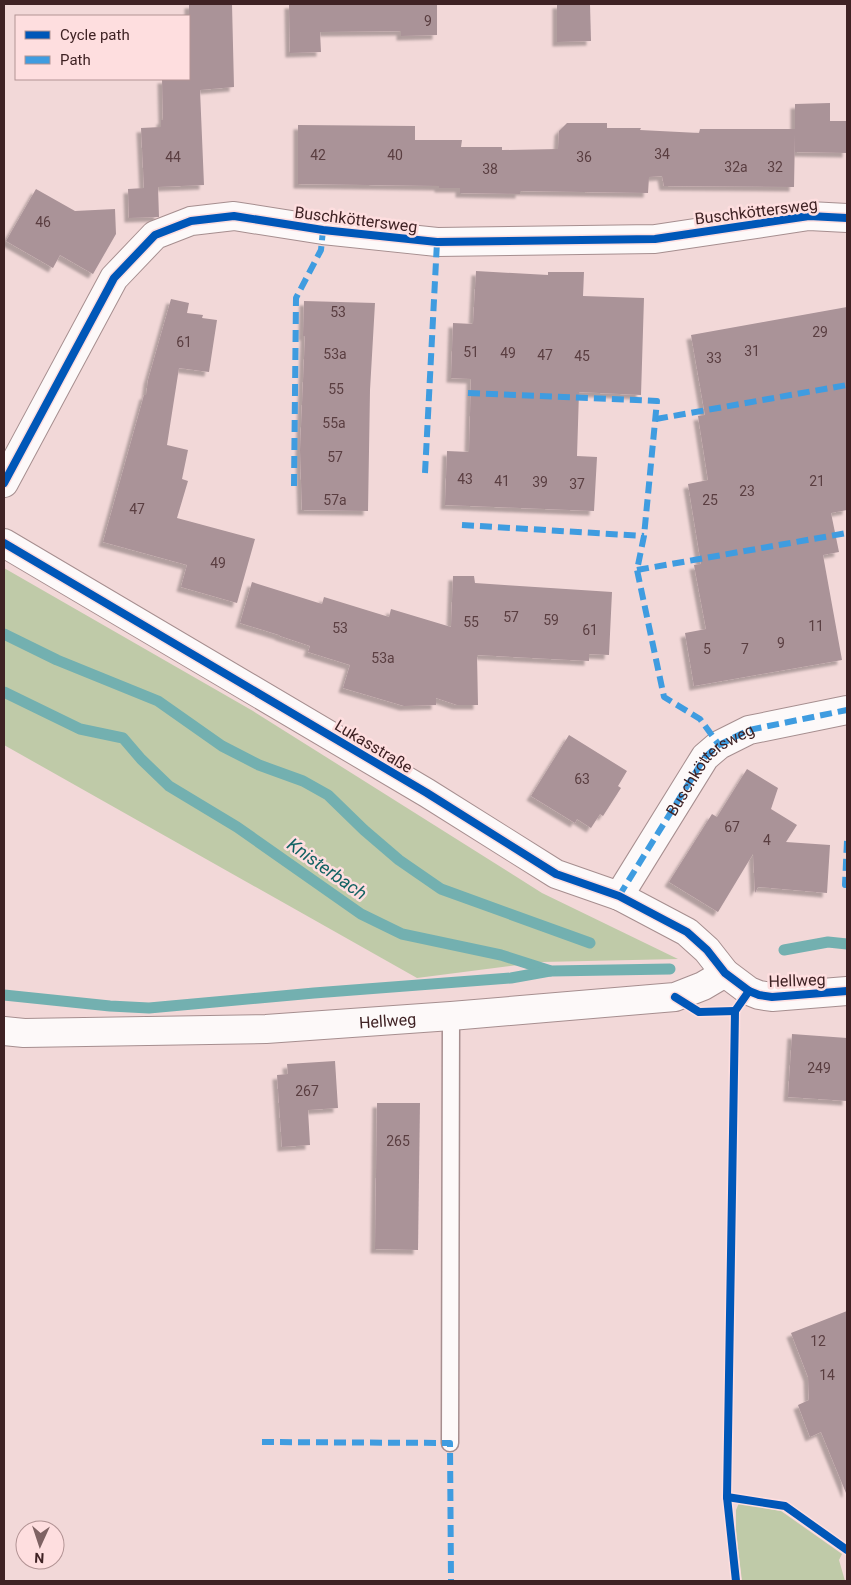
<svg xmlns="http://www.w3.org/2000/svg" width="851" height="1585" viewBox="0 0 851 1585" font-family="Roboto,sans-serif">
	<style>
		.green { fill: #bfcaa8 }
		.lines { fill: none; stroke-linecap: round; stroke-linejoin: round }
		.stream { stroke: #73b0b0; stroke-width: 11 }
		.building { fill: #aa9398; filter: url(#shadow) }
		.lane-casing { stroke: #a68e8f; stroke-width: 19 }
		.street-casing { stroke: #a68e8f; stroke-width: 30 }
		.lane { stroke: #fdf9f9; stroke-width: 16 }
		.street { stroke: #fdf9f9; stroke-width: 28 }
		.quiet { stroke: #3f9ce0; stroke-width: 6; stroke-dasharray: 12 6; stroke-linecap: butt }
		.cycleway-casing { stroke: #fededf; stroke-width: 11 }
		.cycleway { stroke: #0057b8; stroke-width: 8 }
		.labels { text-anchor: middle; stroke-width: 5; stroke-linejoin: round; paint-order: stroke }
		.number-label { font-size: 14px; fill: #5a3e41 }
		.street-label { font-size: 16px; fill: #3f2224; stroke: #fededf }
		.water-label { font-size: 18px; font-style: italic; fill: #126263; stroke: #fededf }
	</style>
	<defs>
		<filter id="shadow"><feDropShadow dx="-4.5" dy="4.5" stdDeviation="1" flood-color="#0004"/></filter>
	</defs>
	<rect width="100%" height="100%" fill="#f2d8d8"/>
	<g class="green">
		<path d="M 4,568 L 253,711 L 542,893 L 678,959 L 542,962 L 417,978 L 4,745 Z"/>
		<path d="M 739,1503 L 781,1511 L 842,1554 L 839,1560 L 845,1581 L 742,1581 L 736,1532 L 736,1510 Z"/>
	</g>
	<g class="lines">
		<g class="stream">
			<path d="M 4,634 L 57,660 L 158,701 L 222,746 L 259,765 L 303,781 L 328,795 L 364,830 L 399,860 L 441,889 L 590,943"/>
			<path d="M 4,692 L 80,729 L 123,738 L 141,759 L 169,786 L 237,827 L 361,914 L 402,934 L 501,955 L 551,971 L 670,969"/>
			<path d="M 784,950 L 828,942 L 847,944"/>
			<path d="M 4,995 L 110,1006 L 149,1008 L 314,993 L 511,978 L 550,971"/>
		</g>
	</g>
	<g class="building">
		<path d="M 189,4 L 232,4 L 234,87 L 200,90 L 204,185 L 158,187 L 159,217 L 129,218 L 128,189 L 144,188 L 141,128 L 161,127 L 161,120 L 163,120 L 162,79 L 189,79 Z"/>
		<path d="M 289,4 L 437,4 L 437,35 L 401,36 L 401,31 L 320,32 L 321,52 L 290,53 Z"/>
		<path d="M 557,4 L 590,4 L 591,41 L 557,42 Z"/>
		<path d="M 830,103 L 830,121 L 847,121 L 847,153 L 795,152 L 795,134 L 794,187 L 664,186 L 662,176 L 649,177 L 648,193 L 520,191 L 520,194 L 460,193 L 460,188 L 439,188 L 439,186 L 298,184 L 298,125 L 415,126 L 415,140 L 462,140 L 461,147 L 502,147 L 502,150 L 558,149 L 559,131 L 567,123 L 607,123 L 607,128 L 641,128 L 640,130 L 699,133 L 700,129 L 795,129 L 795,104 Z"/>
		<path d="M 36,189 L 75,211 L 115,209 L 116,234 L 93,274 L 60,255 L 53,268 L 6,241 Z"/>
		<path d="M 476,271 L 548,275 L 548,272 L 584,272 L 583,296 L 644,298 L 641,395 L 579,392 L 577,456 L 597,457 L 594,511 L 445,505 L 447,451 L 469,452 L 471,379 L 451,378 L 453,323 L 473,324 Z"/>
		<path d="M 171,299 L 189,303 L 187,313 L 203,315 L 202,318 L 217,320 L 209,372 L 179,368 L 167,445 L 188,450 L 182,479 L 188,481 L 177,518 L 255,539 L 237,603 L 181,587 L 187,565 L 103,542 L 144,395 L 146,395 L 148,380 Z"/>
		<path d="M 304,301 L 375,303 L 370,390 L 368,511 L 302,510 L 300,450 L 305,336 L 303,336 Z"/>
		<path d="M 847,307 L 847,510 L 831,513 L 839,552 L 823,555 L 842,660 L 694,686 L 685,633 L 706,629 L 694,565 L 701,564 L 688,484 L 708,480 L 698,416 L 705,415 L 691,335 Z"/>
		<path d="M 453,576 L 474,576 L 475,583 L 612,592 L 609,655 L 589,654 L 589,661 L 477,655 L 478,705 L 457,705 L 436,698 L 436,705 L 404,706 L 343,688 L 350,665 L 308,652 L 310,646 L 280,636 L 279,635 L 240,623 L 252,582 L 322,604 L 324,597 L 389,617 L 391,609 L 451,627 Z"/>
		<path d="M 569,735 L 627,771 L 618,786 L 621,788 L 603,816 L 600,814 L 591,828 L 577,819 L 575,823 L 531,796 Z"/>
		<path d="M 747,769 L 778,788 L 771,809 L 797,825 L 786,842 L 830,845 L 827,893 L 758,887 L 755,893 L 753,854 L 718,912 L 669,882 L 712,814 L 717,817 Z"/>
		<path d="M 792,1034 L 847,1038 L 847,1101 L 788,1097 Z"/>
		<path d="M 335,1061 L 338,1108 L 308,1110 L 310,1145 L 282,1147 L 277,1075 L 288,1074 L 287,1064 Z"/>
		<path d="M 377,1103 L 420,1103 L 418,1250 L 375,1249 Z"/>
		<path d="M 847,1311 L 847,1493 L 846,1493 L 821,1432 L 810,1437 L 798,1405 L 809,1400 L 808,1377 L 791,1333 Z"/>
	</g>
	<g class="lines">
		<g class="lane-casing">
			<path id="lane" d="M 450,1443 L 451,1016"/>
		</g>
		<g class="street-casing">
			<g id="street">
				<path d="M 4,483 L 114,278 L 155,235 L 191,221 L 234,216 L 323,230 L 437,242 L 655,239 L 809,216 L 847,218"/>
				<path d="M 4,543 L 427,793 L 556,874 L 619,896 L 687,932 L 707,950 L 725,973 L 749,991 L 759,995 L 772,997 L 847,991"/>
				<path d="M 619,896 L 705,757 L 719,745 L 749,730 L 847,710"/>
				<path id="s1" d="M 4,1031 L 24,1033 L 266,1029 L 451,1016 L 675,997 L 703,986 L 725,973"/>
			</g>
		</g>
		<use href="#lane" class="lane"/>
		<use href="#street" class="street"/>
		<g class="quiet">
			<path d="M 468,393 L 657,401 L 644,536 L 637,570 L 664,697 L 700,719 L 719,745"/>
			<path d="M 656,419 L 847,385"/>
			<path d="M 425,473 L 437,242"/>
			<path d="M 294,486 L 296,298 L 321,250 L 323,230"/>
			<path d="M 462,525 L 644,536"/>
			<path d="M 637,570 L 847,533"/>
			<path d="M 847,841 L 845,885 L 847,885"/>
			<path id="s2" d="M 619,896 L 705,757 L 719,745 L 749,730 L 847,710"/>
			<path d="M 262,1442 L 450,1443 L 451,1581"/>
		</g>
		<g class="cycleway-casing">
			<g id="cycleway">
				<path d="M 4,483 L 114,278 L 155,235 L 191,221 L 234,216 L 323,230 L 437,242 L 655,239 L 809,216 L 847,218"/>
				<path d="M 4,543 L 427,793 L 556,874 L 619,896 L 687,932 L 707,950 L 725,973 L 749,991 L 759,995 L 772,997 L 847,991"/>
				<path d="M 675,997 L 699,1012 L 735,1011"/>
				<path d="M 727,1497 L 785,1506 L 847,1550"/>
				<path d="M 736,1581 L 727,1497 L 735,1011 L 749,991"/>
			</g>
		</g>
		<use href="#cycleway" class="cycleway"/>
	</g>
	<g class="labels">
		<g class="number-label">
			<text x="428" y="26">9</text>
			<text x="662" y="159">34</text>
			<text x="318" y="160">42</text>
			<text x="395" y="160">40</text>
			<text x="173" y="162">44</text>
			<text x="584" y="162">36</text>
			<text x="736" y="172">32a</text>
			<text x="775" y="172">32</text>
			<text x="490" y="174">38</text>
			<text x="43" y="227">46</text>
			<text x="338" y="317">53</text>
			<text x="820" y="337">29</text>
			<text x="184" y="347">61</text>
			<text x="752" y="356">31</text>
			<text x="471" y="357">51</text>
			<text x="508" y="358">49</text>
			<text x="335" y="359">53a</text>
			<text x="545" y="360">47</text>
			<text x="582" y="361">45</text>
			<text x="714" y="363">33</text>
			<text x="336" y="394">55</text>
			<text x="334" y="428">55a</text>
			<text x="335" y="462">57</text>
			<text x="465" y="484">43</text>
			<text x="502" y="486">41</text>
			<text x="817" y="486">21</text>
			<text x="540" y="487">39</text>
			<text x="577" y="489">37</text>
			<text x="747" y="496">23</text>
			<text x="335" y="505">57a</text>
			<text x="710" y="505">25</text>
			<text x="137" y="514">47</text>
			<text x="218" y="568">49</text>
			<text x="511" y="622">57</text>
			<text x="551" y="625">59</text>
			<text x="471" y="627">55</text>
			<text x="816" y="631">11</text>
			<text x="340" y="633">53</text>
			<text x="590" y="635">61</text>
			<text x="781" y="648">9</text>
			<text x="707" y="654">5</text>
			<text x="745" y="654">7</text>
			<text x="383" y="663">53a</text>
			<text x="582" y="784">63</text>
			<text x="732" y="832">67</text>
			<text x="767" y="845">4</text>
			<text x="819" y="1073">249</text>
			<text x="307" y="1096">267</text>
			<text x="398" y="1146">265</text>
			<text x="818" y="1346">12</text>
			<text x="827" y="1380">14</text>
		</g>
		<g class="street-label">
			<text transform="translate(756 211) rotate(-7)" y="6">Buschköttersweg</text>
			<text transform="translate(356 219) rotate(7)" y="6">Buschköttersweg</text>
			<text transform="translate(374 746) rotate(31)" y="6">Lukasstraße</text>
			<text dy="6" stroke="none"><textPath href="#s2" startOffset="158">Buschköttersweg</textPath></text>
			<text transform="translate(797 980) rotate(-2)" y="6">Hellweg</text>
			<text dy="6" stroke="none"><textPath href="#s1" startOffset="384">Hellweg</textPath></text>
		</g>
		<g class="water-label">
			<text transform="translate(327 869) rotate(35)" y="6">Knisterbach</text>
		</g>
	</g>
	<rect width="851" height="1585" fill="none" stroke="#3f2224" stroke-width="10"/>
	<rect x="15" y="15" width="175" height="65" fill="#fededf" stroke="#b29394"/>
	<rect x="25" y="31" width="25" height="8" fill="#0057b8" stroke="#b29394"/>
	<text x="60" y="40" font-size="15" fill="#3f2224">Cycle path</text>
	<rect x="25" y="56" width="25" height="8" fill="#3f9ce0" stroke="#b29394"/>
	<text x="60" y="65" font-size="15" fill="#3f2224">Path</text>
	<g transform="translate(40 1545) rotate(183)"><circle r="24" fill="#fededf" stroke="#b29394"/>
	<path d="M0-4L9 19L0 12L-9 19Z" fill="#7e6263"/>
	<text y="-8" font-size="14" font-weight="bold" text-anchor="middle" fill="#3f2224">N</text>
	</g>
</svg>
